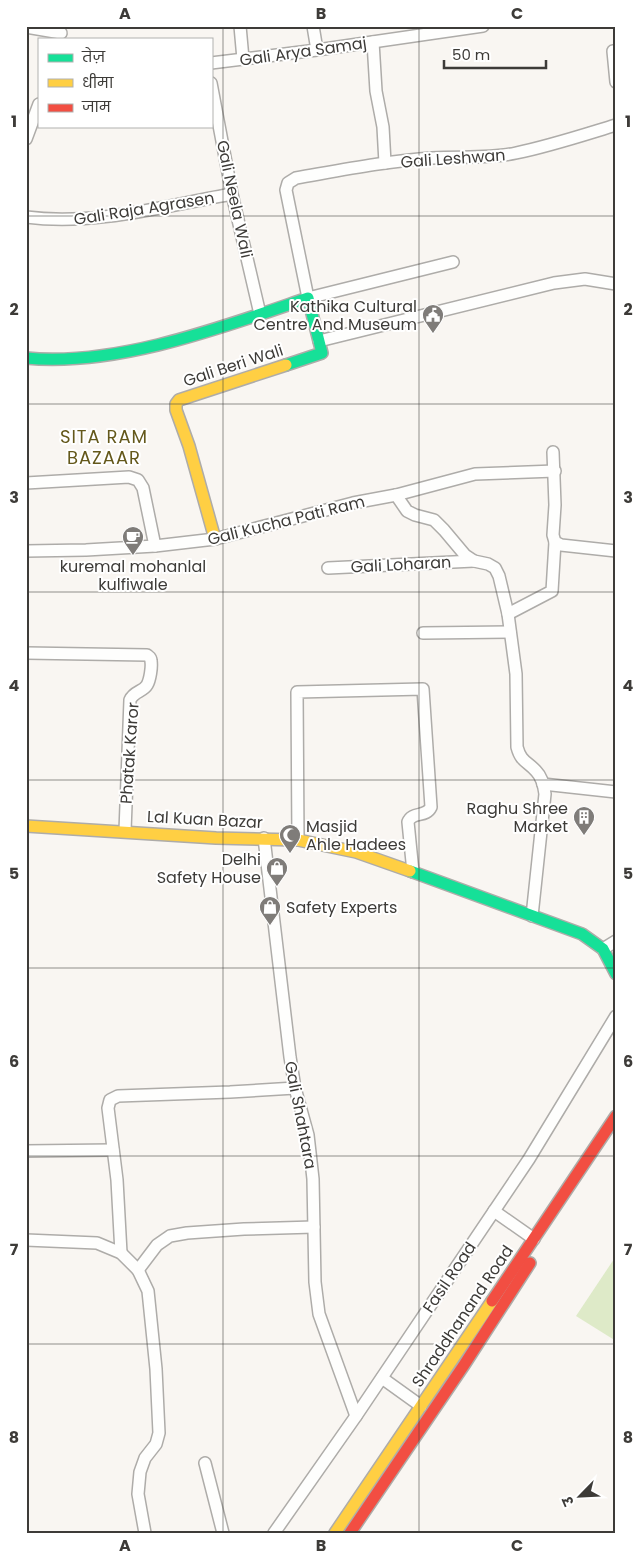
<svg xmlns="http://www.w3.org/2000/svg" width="642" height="1559" viewBox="0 0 642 1559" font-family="Poppins,'Noto Sans Devanagari',sans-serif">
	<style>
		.green { fill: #deeac8 }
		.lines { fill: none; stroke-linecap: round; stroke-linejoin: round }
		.street-casing { stroke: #aeaca9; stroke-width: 14 }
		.fast-casing { stroke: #aeaca9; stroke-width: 14 }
		.slow-casing { stroke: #aeaca9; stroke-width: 14 }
		.jam-casing { stroke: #aeaca9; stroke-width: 14 }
		.street { stroke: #fefefd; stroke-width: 11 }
		.fast { stroke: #16e098; stroke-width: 11 }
		.slow { stroke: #ffcf43; stroke-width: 11 }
		.jam { stroke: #f24e42; stroke-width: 11 }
		.grid { fill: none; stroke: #3d3b38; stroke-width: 1; stroke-opacity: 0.55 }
		.labels { text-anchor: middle; stroke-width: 4; stroke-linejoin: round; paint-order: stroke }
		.street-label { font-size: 16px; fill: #3d3b38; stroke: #fff }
		.poi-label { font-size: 16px; fill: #3d3b38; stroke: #fff; text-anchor: end }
		.neighbourhood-label { font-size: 18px; letter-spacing: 1px; fill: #64581b; stroke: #fff }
		.neatline { fill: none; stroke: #3d3b38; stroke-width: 2 }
		.grid-label { font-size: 16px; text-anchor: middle; font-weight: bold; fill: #3d3b38 }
	</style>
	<rect width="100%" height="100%" fill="#f9f6f2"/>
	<path class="green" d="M 616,1256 L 616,1341 L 576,1316 Z"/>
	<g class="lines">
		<g class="street-casing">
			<g id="street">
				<path d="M 240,26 L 243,59"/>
				<path d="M 313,26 L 317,50"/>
				<path d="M 26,27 L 61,33"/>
				<path d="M 373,42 L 376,91 L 383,127 L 385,163"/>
				<path d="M 613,51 L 616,82"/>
				<path d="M 211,63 L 317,50 L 483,26"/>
				<path d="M 211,83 L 232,194 L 260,314"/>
				<path d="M 26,139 L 39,104"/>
				<path d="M 26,217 C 95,226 164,206 232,194"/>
				<path d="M 453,262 L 308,298 L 286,190 L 288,183 L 296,178 C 342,170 387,161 432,158 C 460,156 489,159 516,153 C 550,146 583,135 616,125"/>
				<path d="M 319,341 L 554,283 L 585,279 L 616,284"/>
				<path d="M 553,452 L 555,505 L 553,535 L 555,542 L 561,545 L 616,551"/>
				<path d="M 26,483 L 129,477 L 138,480 L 143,488 L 155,546"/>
				<path d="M 396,495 L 407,511 L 415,515 L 434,520 L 444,530 L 465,555 L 474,561 L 488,564 L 495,568 L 499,576 L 508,614 L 516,674 L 517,747 C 521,762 527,761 536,771 C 542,777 544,786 545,794 L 532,916"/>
				<path d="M 26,551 L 86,550 L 155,546 L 215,539 L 353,503 L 396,495 L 475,474 L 555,471"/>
				<path d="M 328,568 L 474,561"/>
				<path d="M 508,614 L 552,591 L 555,542"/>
				<path d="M 423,633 L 510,632"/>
				<path d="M 26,653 L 147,655 C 149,657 151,657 151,661 C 152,667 150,680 147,685 C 143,692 134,691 130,700 L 125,831"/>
				<path d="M 543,784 L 616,792"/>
				<path d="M 264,838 L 290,1057 L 295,1088 L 308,1135 L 313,1179 L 315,1282 L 319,1314 L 356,1416"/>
				<path d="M 298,840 L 297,692 L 423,689 L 431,807 C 426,818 412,811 408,822 L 413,872"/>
				<path d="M 603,949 L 616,941"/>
				<path d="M 26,1151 L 113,1150"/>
				<path d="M 494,1211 L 534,1239"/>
				<path d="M 26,1240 L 97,1243 L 121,1253 L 138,1270 L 148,1291 L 156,1369 L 159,1433 L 156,1444 L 145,1458 L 140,1472 L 138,1494 L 145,1533"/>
				<path d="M 121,1253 L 117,1180 L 108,1108 L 110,1100 L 118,1096 L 230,1092 L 295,1088"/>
				<path d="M 138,1270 L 157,1245 L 170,1236 L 187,1233 L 244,1229 L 314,1227"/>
				<path d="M 382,1378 L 421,1406"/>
				<path d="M 205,1463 L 223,1533"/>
				<path d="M 274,1533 L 356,1416 L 529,1159 L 616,1016"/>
			</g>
		</g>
		<g class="fast-casing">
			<g id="fast">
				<path d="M 26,358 C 116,367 223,327 308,298 L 322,353 L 286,365"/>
				<path d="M 410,871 L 582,934 L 603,949 L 616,974"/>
			</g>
		</g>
		<g class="slow-casing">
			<g id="slow">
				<path d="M 215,539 L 189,446 L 176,410 L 176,404 L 179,400 L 286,365"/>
				<path d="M 26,826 L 216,838 L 298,840 L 356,852 L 410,871"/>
				<path d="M 335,1533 L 492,1301"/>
			</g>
		</g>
		<g class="jam-casing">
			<g id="jam">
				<path d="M 492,1301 L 616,1116"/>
				<path d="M 350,1533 L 464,1365 L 530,1263"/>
			</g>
		</g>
		<use href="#street" class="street"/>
		<use href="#fast" class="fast"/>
		<use href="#slow" class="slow"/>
		<use href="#jam" class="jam"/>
	</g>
	<path class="grid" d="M 223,26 L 223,1533M 419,26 L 419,1533M 26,216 L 616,216M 26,404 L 616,404M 26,592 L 616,592M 26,780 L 616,780M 26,968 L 616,968M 26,1156 L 616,1156M 26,1344 L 616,1344"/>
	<defs>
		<g id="civic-pin" transform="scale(1.125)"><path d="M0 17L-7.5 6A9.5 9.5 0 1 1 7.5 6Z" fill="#7f7c79" stroke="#fff"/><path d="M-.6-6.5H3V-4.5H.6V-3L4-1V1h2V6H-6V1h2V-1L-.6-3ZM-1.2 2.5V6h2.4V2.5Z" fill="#fff"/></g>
		<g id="cafe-pin" transform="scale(1.125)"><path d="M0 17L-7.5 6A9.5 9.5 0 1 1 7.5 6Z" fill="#7f7c79" stroke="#fff"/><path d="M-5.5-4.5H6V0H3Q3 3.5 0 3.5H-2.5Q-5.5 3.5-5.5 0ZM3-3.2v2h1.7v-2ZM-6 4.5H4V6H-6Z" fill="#fff"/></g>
		<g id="building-pin" transform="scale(1.125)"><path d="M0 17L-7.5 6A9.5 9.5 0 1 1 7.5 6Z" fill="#7f7c79" stroke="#fff"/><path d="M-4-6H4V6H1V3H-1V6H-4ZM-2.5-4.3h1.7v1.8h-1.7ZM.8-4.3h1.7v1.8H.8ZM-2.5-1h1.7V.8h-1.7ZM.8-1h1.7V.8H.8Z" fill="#fff"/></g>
		<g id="mosque-pin" transform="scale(1.125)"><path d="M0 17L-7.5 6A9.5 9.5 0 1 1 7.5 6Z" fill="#7f7c79" stroke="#fff"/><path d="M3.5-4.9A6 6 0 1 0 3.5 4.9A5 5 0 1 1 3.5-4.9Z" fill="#fff"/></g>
		<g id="shop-pin" transform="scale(1.125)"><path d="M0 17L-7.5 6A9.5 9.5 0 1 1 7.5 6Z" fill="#7f7c79" stroke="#fff"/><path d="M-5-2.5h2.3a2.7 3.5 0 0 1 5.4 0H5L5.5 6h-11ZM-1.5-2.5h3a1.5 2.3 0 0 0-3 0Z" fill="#fff"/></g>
	</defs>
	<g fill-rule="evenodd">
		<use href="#civic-pin" x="433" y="315"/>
		<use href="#cafe-pin" x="133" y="537"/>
		<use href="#building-pin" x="584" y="817"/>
		<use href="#mosque-pin" x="290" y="835"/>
		<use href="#shop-pin" x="277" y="868"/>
		<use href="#shop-pin" x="270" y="907"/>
	</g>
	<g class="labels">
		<g class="street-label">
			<text transform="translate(303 51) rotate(-8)" y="6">Gali Arya Samaj</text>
			<text transform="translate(453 158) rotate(-4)" y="6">Gali Leshwan</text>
			<text transform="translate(235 199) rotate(78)" y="6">Gali Neela Wali</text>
			<text transform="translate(144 208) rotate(-9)" y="6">Gali Raja Agrasen</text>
			<text transform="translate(233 365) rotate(-18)" y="6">Gali Beri Wali</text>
			<text transform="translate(286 520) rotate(-14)" y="6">Gali Kucha Pati Ram</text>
			<text transform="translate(401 564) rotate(-3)" y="6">Gali Loharan</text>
			<text transform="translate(129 753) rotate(-86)" y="6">Phatak Karor</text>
			<text transform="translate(205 819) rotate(3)" y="6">Lal Kuan Bazar</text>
			<text transform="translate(301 1115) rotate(79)" y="6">Gali Shahtara</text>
			<text transform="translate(449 1277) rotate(-56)" y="6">Fasil Road</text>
			<text transform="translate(462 1316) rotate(-56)" y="6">Shraddhanand Road</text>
		</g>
		<g class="poi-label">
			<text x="417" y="312">Kathika Cultural<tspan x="417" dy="18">Centre And Museum</tspan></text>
			<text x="133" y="572" text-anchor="middle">kuremal mohanlal<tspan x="133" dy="18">kulfiwale</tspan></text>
			<text x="568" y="814">Raghu Shree<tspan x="568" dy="18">Market</tspan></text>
			<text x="306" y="832" text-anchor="start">Masjid<tspan x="306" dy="18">Ahle Hadees</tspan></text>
			<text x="261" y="865">Delhi<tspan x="261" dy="18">Safety House</tspan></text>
			<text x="286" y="913" text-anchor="start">Safety Experts</text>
		</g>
		<g class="neighbourhood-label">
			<text x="104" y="443">SITA RAM<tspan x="104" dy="21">BAZAAR</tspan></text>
		</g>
	</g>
	<rect width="642" height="1559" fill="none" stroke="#ffffff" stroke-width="55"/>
	<rect x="38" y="38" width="175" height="90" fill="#ffffff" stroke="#b1b1af"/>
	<rect x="48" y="54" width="25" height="8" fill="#16e098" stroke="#b1b1af"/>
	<text x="82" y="62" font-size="15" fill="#3d3b38">तेज़</text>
	<rect x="48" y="79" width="25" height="8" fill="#ffcf43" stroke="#b1b1af"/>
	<text x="82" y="88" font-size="15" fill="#3d3b38">धीमा</text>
	<rect x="48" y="104" width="25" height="8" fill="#f24e42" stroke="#b1b1af"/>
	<text x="82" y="112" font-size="15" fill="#3d3b38">जाम</text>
	<g transform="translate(580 1496) rotate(246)" stroke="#ffffff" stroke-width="4" paint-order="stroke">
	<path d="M0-4L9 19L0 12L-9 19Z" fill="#3d3b38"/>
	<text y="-8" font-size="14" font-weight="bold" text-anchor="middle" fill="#3d3b38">उ</text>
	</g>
	<path d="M444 60v8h102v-8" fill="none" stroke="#3d3b38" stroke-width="2.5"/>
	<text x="452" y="60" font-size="15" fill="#3d3b38" stroke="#ffffff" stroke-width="4" paint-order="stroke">50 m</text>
	<rect x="28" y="28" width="586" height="1504" class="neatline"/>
	<g class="grid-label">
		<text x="125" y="19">A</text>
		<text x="321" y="19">B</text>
		<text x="517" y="19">C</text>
		<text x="14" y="127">1</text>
		<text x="628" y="127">1</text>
		<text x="14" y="315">2</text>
		<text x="628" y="315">2</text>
		<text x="14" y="503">3</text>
		<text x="628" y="503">3</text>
		<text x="14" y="691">4</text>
		<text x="628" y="691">4</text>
		<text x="14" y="879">5</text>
		<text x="628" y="879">5</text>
		<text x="14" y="1067">6</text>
		<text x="628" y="1067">6</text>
		<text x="14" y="1255">7</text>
		<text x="628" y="1255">7</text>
		<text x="14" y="1443">8</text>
		<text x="628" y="1443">8</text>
		<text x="125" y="1551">A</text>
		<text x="321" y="1551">B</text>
		<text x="517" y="1551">C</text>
	</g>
</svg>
